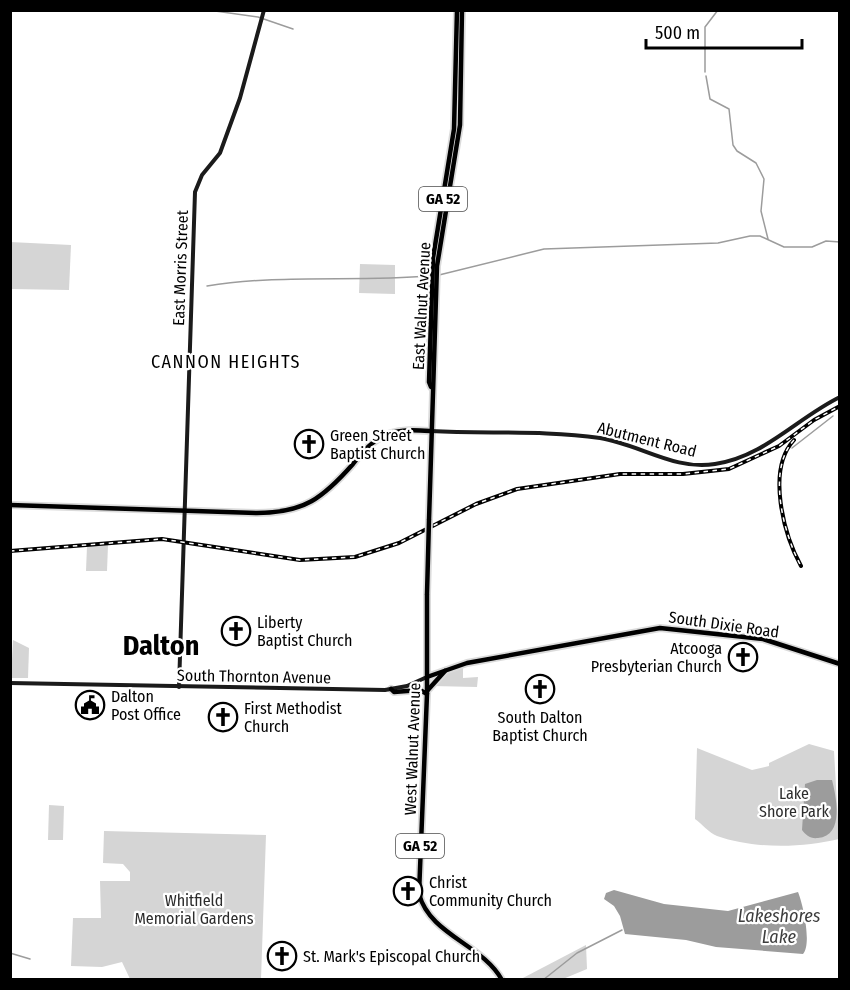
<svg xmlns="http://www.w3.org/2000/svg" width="850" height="990" viewBox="0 0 850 990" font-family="'Fira Sans Condensed',sans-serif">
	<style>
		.green { fill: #d5d5d5 }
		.water { fill: #9c9c9c }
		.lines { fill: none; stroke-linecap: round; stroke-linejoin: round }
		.stream { stroke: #9c9c9c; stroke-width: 1.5 }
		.primary-casing { stroke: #dbdbdb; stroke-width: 8 }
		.secondary { stroke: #1b1b1b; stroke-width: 4 }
		.primary { stroke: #000; stroke-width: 4.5 }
		.rail-casing { stroke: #000; stroke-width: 4 }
		.rail { stroke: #fff; stroke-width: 1.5; stroke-dasharray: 4.5; stroke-linecap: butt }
		.primary-bridge-casing { stroke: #dbdbdb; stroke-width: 8; stroke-linecap: butt }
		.primary-bridge { stroke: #000; stroke-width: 4.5 }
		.labels { text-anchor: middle; stroke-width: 4.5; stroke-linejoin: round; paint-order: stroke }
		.shield { fill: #fff; stroke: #4c4c4c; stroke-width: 1.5 }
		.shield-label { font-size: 15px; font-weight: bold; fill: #000 }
		.street-label { font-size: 16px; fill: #000; stroke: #fff }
		.poi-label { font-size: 16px; fill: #000; stroke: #fff; text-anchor: start }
		.park-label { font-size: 16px; fill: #2c2c2c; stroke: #fff }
		.neighbourhood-label { font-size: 18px; letter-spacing: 1.5px; fill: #000; stroke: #fff }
		.water-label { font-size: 18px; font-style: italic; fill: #3d3d3d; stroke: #fff }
		.town-label { font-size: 28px; font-weight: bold; fill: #000; stroke: #fff }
	</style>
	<rect width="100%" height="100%" fill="#fff"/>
	<g class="green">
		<path d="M 10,242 L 71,245 L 69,290 L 11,289 Z"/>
		<path d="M 360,264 L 395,265 L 395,294 L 359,293 Z"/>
		<path d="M 108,545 L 107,571 L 86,571 L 87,546 Z"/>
		<path d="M 13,640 L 29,648 L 28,678 L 11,678 Z"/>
		<path d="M 463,667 L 463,678 L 478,677 L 477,687 L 432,686 L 447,672 Z"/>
		<path d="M 809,744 L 834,751 L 839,839 C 802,848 754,849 717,836 C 709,833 702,824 695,819 L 697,748 L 752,770 L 769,766 L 769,763 Z"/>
		<path d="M 49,805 L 64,806 L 63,840 L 48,840 Z"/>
		<path d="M 104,831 L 266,835 L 261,979 L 130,979 L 122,962 L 102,967 L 71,966 L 73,918 L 101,918 L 100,881 L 130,881 L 130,872 L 123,864 L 103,863 Z"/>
		<path d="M 586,945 L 587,969 L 563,979 L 521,979 Z"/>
	</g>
	<g class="water">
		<path d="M 817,780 L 832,780 C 836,796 845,836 818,838 C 810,839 806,835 802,830 L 805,784 Z"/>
		<path d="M 614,890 L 664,904 L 728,911 L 798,892 C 803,904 812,944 803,954 L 716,947 L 686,940 L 625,934 L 620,916 L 614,906 L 604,899 L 606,893 Z"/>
	</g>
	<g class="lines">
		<g class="stream">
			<path d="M 208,10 L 258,17 L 293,29"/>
			<path d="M 705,72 L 705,27 L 718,10"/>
			<path d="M 706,76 L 710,99 L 729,109 L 733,145 L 737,151 L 756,163 L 764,179 L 761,211 L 768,239"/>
			<path d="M 439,275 L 544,249 L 718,243 L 750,236 L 760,236 L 784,247 L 812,247 L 826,241 L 840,242"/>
			<path d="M 207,286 C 280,274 355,282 429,276"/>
			<path d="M 792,448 L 833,416"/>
			<path d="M 10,953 L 30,959"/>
			<path d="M 543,980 L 577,953 L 622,930"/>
		</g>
		<g class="primary-casing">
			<g id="primary">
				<path d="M 431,387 L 429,382 L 433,258 L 454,129 L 457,10"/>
				<path d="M 10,505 L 257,513 C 304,513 323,498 353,464 C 363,451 373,440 388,434 C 402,429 416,430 430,431"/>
				<path d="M 429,520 L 437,266 L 460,125 L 462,10"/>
				<path d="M 427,594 L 427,694 L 419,894 C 430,935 482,944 502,980"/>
				<path d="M 427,677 L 467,663 L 660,628 L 763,639 L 840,664"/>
				<path d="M 391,689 L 394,692 L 420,690 L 427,694"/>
				<path d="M 427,691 L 445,671"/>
			</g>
		</g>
		<g class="secondary">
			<path d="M 431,431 C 487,434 544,430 600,438 C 639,444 675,471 715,464 C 764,457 797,418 840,397"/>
			<path d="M 10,683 L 385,690 L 407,686 L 427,677"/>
			<path d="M 179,687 L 195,192 L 202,175 L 220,153 L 240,98 L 264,10"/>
		</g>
		<use href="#primary" class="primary"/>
		<g class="rail-casing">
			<g id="rail">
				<path d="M 794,440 C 766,470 784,535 801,566"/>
				<path d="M 10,551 L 162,539 L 300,560 L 355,557 L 399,543 L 476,504 L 517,489 L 620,474 L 683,474 L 729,469 L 779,446 L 814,420 L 840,406"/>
			</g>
		</g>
		<use href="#rail" class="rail"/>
		<g class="primary-bridge-casing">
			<path id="primary-bridge" d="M 427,594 L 429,520"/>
		</g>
		<use href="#primary-bridge" class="primary-bridge"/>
	</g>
	<defs>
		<g id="church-ring" transform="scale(1.5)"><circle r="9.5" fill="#fff" stroke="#000" stroke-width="1.5"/><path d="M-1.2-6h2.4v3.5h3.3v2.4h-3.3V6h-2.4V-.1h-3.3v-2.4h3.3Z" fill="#000"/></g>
		<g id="civic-ring" transform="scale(1.5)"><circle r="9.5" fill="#fff" stroke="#000" stroke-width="1.5"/><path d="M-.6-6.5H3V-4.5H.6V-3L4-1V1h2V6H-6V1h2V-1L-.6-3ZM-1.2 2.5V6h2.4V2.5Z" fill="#000"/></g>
	</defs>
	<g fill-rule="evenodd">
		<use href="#church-ring" x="309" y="444"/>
		<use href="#church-ring" x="236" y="631"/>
		<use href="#church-ring" x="743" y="657"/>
		<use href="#church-ring" x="540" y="689"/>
		<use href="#civic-ring" x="90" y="705"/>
		<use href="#church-ring" x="223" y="717"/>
		<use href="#church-ring" x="408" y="891"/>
		<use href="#church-ring" x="282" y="956"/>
	</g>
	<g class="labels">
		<g class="shield">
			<rect x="419" y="187" width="48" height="24" rx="4.5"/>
			<rect x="396" y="834" width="48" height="24" rx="4.5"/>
		</g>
		<g class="shield-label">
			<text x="443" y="204">GA 52</text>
			<text x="420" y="851">GA 52</text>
		</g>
		<g class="street-label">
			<text transform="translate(180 268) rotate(-88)" y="6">East Morris Street</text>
			<text transform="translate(421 306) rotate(-87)" y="6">East Walnut Avenue</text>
			<text transform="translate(647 439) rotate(14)" y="6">Abutment Road</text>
			<text transform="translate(724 624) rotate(8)" y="6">South Dixie Road</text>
			<text transform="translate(254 676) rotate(1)" y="6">South Thornton Avenue</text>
			<text transform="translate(412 749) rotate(-88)" y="6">West Walnut Avenue</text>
		</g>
		<g class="poi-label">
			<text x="330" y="441">Green Street<tspan x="330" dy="18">Baptist Church</tspan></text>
			<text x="257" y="628">Liberty<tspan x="257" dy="18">Baptist Church</tspan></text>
			<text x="722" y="654" text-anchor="end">Atcooga<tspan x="722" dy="18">Presbyterian Church</tspan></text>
			<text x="111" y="702">Dalton<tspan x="111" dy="18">Post Office</tspan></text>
			<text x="244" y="714">First Methodist<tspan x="244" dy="18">Church</tspan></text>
			<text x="540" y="723" text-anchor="middle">South Dalton<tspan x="540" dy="18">Baptist Church</tspan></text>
			<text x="429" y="888">Christ<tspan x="429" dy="18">Community Church</tspan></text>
			<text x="303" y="962">St. Mark's Episcopal Church</text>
		</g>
		<g class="park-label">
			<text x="794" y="799">Lake<tspan x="794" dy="18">Shore Park</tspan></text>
			<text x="194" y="906">Whitfield<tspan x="194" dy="18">Memorial Gardens</tspan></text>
		</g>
		<g class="neighbourhood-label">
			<text x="226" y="368">CANNON HEIGHTS</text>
		</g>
		<g class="water-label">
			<text x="779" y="922">Lakeshores<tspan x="779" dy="21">Lake</tspan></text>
		</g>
		<g class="town-label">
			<text x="161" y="655">Dalton</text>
		</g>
	</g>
	<rect width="850" height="990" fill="none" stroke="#000000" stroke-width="24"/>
	<path d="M646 39v9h156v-9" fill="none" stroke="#000000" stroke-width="3"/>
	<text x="655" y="39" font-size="18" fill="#000000" stroke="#ffffff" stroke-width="4.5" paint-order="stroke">500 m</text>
</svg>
